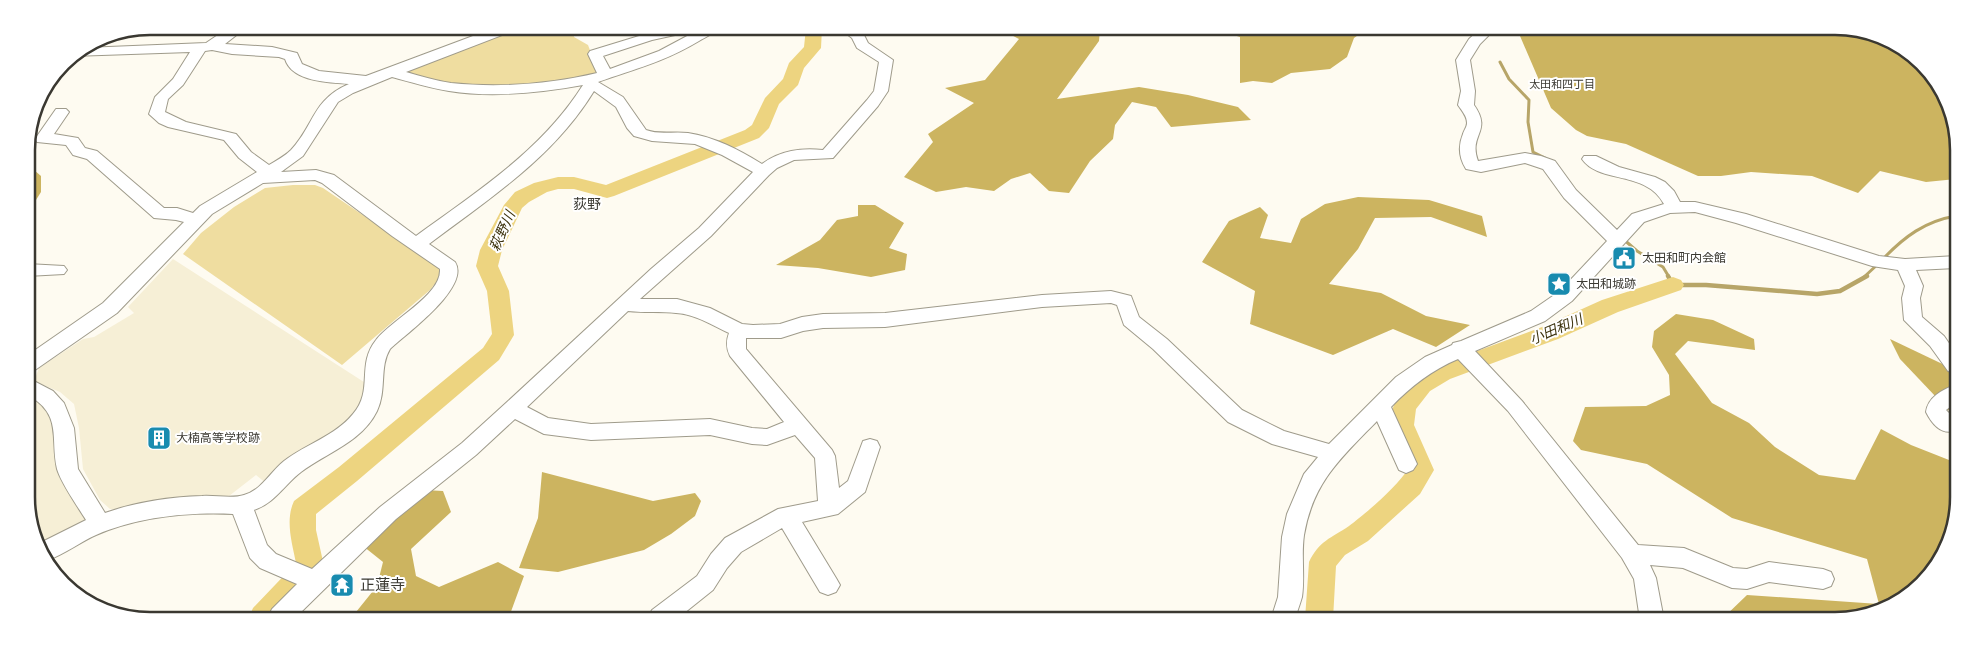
<svg xmlns="http://www.w3.org/2000/svg" width="1985" height="647" viewBox="0 0 1985 647" font-family="Lora,'Noto Sans JP',serif">
	<style>
		.built { fill: #f6efd6 }
		.green { fill: #efdda0 }
		.forest { fill: #ccb460 }
		.lines { fill: none; stroke-linecap: round; stroke-linejoin: round }
		.stream-far1 { stroke: #b7a568; stroke-width: 3 }
		.stream { stroke: #b7a568; stroke-width: 4.5 }
		.river { fill: #edd480; fill-rule: evenodd }
		.minor-casing { stroke: #9f9b8b; stroke-width: 2 }
		.minor { fill: #fff; fill-rule: evenodd }
		.labels { text-anchor: middle; stroke-width: 4; stroke-linejoin: round; paint-order: stroke }
		.far-neighbourhood-label { font-size: 11px; fill: #3a3831; stroke: #fff }
		.poi-label { font-size: 12px; fill: #3a3831; stroke: #fff; text-anchor: start }
		.neighbourhood-label { font-size: 14px; fill: #3a3831; stroke: #fff }
		.water-label { font-size: 14px; font-style: italic; fill: #3d330e; stroke: #fff }
		.near-poi-label { font-size: 15px; fill: #3a3831; stroke: #fff; text-anchor: start }
		.rim { fill: none; stroke: #3a3831; stroke-width: 2.5 }
	</style>
	<rect width="100%" height="100%" fill="#fefbf1"/>
	<g class="built">
		<path d="M 173,259 L 367,384 L 366,397 L 351,420 L 267,484 L 256,475 L 229,496 L 186,499 L 124,510 L 110,509 L 100,500 L 83,469 L 79,428 L 74,404 L 60,392 L 34,381 L 39,368 L 83,339 L 94,337 L 134,313 L 128,307 Z"/>
		<path d="M 28,396 L 48,406 L 91,519 L 84,530 L 44,551 L 29,521 Z"/>
	</g>
	<g class="green">
		<path d="M 517,27 L 573,27 L 574,37 L 588,45 L 599,74 C 551,82 503,90 454,84 C 437,82 419,75 402,71 Z"/>
		<path d="M 293,185 L 315,185 L 323,188 L 438,266 C 442,277 436,282 430,290 L 342,365 L 183,254 L 201,233 L 234,207 L 265,188 Z"/>
	</g>
	<g class="forest">
		<path d="M 998,28 L 1100,29 L 1099,41 L 1057,99 L 1139,87 L 1188,95 L 1238,107 L 1251,120 L 1171,127 L 1156,107 L 1132,102 L 1115,125 L 1113,139 L 1090,161 L 1069,193 L 1049,191 L 1030,173 L 1011,179 L 994,191 L 966,187 L 936,192 L 904,177 L 933,142 L 928,134 L 974,103 L 945,88 L 985,80 L 1019,39 Z"/>
		<path d="M 1214,29 L 1367,29 L 1354,38 L 1347,57 L 1330,69 L 1291,73 L 1272,83 L 1253,81 L 1240,83 L 1240,37 Z"/>
		<path d="M 1524,30 L 1867,31 L 1928,68 L 1956,126 L 1956,179 L 1926,182 L 1880,171 L 1858,193 L 1812,176 L 1751,172 L 1721,176 L 1698,176 L 1626,144 L 1587,136 L 1576,130 L 1551,108 L 1520,36 Z"/>
		<path d="M 27,164 L 41,176 L 41,192 L 36,200 L 27,202 Z"/>
		<path d="M 1358,197 L 1429,200 L 1482,216 L 1487,237 L 1431,217 L 1375,218 L 1358,249 L 1329,284 L 1381,293 L 1426,316 L 1470,325 L 1436,347 L 1393,329 L 1333,355 L 1250,324 L 1255,291 L 1202,262 L 1229,221 L 1260,207 L 1268,215 L 1260,238 L 1291,243 L 1301,219 L 1325,204 Z"/>
		<path d="M 858,205 L 875,205 L 904,223 L 889,248 L 907,254 L 905,270 L 871,277 L 818,268 L 776,265 L 820,240 L 837,220 L 858,216 Z"/>
		<path d="M 1676,314 L 1713,320 L 1754,339 L 1755,350 L 1688,341 L 1675,354 L 1712,403 L 1749,423 L 1775,447 L 1819,475 L 1855,480 L 1881,429 L 1911,445 L 1949,460 L 1955,459 L 1954,529 L 1946,548 L 1938,556 L 1937,567 L 1910,595 L 1842,620 L 1721,620 L 1747,595 L 1879,604 L 1867,559 L 1732,518 L 1647,464 L 1581,450 L 1573,441 L 1585,407 L 1646,406 L 1670,395 L 1669,375 L 1652,347 L 1654,331 Z"/>
		<path d="M 1890,339 L 1955,370 L 1955,417 L 1900,359 Z"/>
		<path d="M 542,472 L 653,501 L 695,493 L 701,501 L 695,516 L 671,534 L 644,550 L 558,572 L 519,568 L 538,518 Z"/>
		<path d="M 424,490 L 443,491 L 451,512 L 411,549 L 416,576 L 439,587 L 498,562 L 524,576 L 509,617 L 352,617 L 377,586 L 383,562 L 363,546 Z"/>
	</g>
	<g class="lines">
		<g class="stream-far1">
			<path d="M 1500,62 L 1509,79 L 1529,100 L 1528,122 L 1533,152 L 1545,158"/>
			<path d="M 1622,238 L 1637,251 L 1663,267 L 1669,277"/>
			<path d="M 1883,259 C 1904,237 1925,221 1956,216"/>
			<path d="M 1864,277 L 1878,264"/>
		</g>
		<path class="stream" d="M 1668,276 L 1673,285 L 1706,285 L 1817,294 L 1840,291 L 1867,276"/>
		<g class="river">
			<path d="M 806,28 L 822,28 L 821,48 L 804,68 L 798,85 L 779,104 L 769,128 L 759,138 L 614,196 L 607,198 L 574,189 L 558,189 L 547,192 L 529,202 L 522,208 L 502,250 L 498,266 L 509,291 L 514,335 L 499,360 L 357,481 L 316,514 L 316,530 L 324,566 L 320,574 L 281,617 L 249,617 L 253,608 L 296,563 C 292,543 285,520 294,501 L 339,467 L 483,348 L 492,334 L 487,291 L 476,266 L 480,250 L 504,205 L 515,192 L 534,183 L 558,177 L 574,177 L 606,185 L 745,130 L 752,125 L 765,98 L 783,79 L 789,63 L 804,47 Z"/>
			<path d="M 1673,277 L 1681,280 L 1684,285 L 1681,290 L 1618,312 L 1558,339 L 1450,379 L 1430,391 L 1416,409 L 1414,425 L 1434,470 L 1420,494 L 1368,541 L 1345,555 L 1336,566 L 1333,619 L 1305,619 L 1309,562 C 1319,541 1331,538 1349,526 C 1365,514 1398,486 1408,469 L 1390,425 L 1390,415 L 1397,398 L 1414,379 L 1434,367 L 1542,327 L 1602,300 Z"/>
		</g>
		<g class="minor-casing">
			<g id="minor">
				<path d="M 231,26 L 248,26 L 225,44 L 272,47 L 297,53 L 302,64 L 319,71 L 366,76 L 497,27 L 517,27 L 515,30 L 406,72 C 421,76 436,81 451,83 C 499,88 551,84 597,73 L 588,54 L 590,51 L 662,29 L 718,28 C 714,34 705,37 699,41 C 664,62 635,69 598,82 L 623,97 L 646,130 C 659,135 674,131 688,133 C 715,137 739,150 762,164 C 781,150 801,148 823,150 L 867,100 L 874,91 L 879,62 L 857,48 L 852,38 L 839,28 L 855,28 L 863,33 L 868,43 L 893,60 L 888,91 L 878,106 L 833,158 L 794,160 L 777,168 L 769,175 L 711,236 L 640,299 L 677,299 L 710,308 L 742,324 L 753,325 L 780,324 L 802,317 L 823,314 L 885,313 L 1042,295 L 1111,291 L 1131,296 L 1139,317 L 1167,339 L 1242,410 L 1284,431 L 1329,444 L 1396,377 L 1425,357 L 1452,345 L 1453,343 L 1461,341 L 1531,311 L 1560,291 L 1607,241 L 1564,198 L 1543,169 L 1525,163 L 1481,172 L 1466,169 C 1459,158 1458,146 1463,134 C 1464,130 1467,127 1467,123 C 1467,116 1462,111 1458,105 L 1461,91 L 1456,60 L 1469,39 L 1479,30 L 1494,30 L 1480,44 L 1470,60 L 1475,91 L 1474,105 C 1493,132 1468,134 1478,161 L 1525,153 L 1541,156 L 1555,161 L 1576,190 L 1617,230 L 1632,214 L 1664,204 C 1646,170 1599,184 1582,159 L 1584,156 L 1596,156 L 1619,167 L 1655,177 L 1665,182 L 1674,191 L 1680,202 L 1695,202 L 1746,214 L 1879,256 L 1905,259 L 1956,256 L 1956,268 L 1916,270 L 1923,286 L 1920,298 L 1922,317 L 1944,336 L 1955,352 L 1955,373 L 1948,371 L 1930,346 L 1904,320 L 1902,298 L 1905,286 L 1898,270 L 1872,266 L 1736,223 L 1695,212 L 1670,213 L 1644,222 L 1572,301 L 1545,321 L 1475,351 L 1522,401 L 1638,545 L 1684,548 L 1733,568 L 1747,569 L 1769,562 L 1823,569 L 1831,572 L 1834,579 L 1831,586 L 1823,589 L 1769,582 L 1747,589 L 1732,588 L 1683,568 L 1650,565 L 1656,578 L 1664,620 L 1640,620 L 1634,579 L 1622,558 L 1508,411 L 1458,359 C 1432,370 1411,386 1391,407 L 1417,464 L 1413,470 L 1406,473 L 1399,470 L 1377,421 C 1341,458 1313,482 1304,535 C 1301,556 1305,577 1302,597 C 1300,604 1297,612 1295,619 L 1271,619 L 1278,597 L 1282,537 L 1287,514 L 1304,474 L 1318,457 L 1272,444 L 1228,422 L 1153,349 L 1124,325 L 1117,305 L 1111,303 L 1042,307 L 885,327 L 823,328 L 803,331 L 781,338 L 746,338 L 746,349 L 832,450 L 835,456 L 839,488 L 848,481 L 863,441 L 870,439 L 877,441 L 880,447 L 865,492 L 838,514 L 802,522 L 836,578 L 840,585 L 836,592 L 828,595 L 820,592 L 782,528 L 741,552 L 727,568 L 713,590 L 678,618 L 648,618 L 652,610 L 697,576 L 711,554 L 725,538 L 778,509 L 818,501 L 815,458 L 795,435 L 767,445 L 752,444 L 710,435 L 591,440 L 544,434 L 515,419 L 476,455 L 396,519 L 296,617 L 268,617 L 272,609 L 297,584 L 260,568 L 250,558 L 233,514 C 188,512 138,517 96,535 C 80,542 65,554 48,560 L 40,543 L 86,520 C 78,507 61,483 57,469 C 50,438 63,415 28,395 L 28,378 L 53,391 L 64,403 L 74,428 L 78,469 L 105,513 C 136,502 170,497 202,496 C 215,495 232,499 244,495 C 262,490 270,472 284,461 C 306,444 335,436 353,414 C 374,390 356,365 376,340 C 391,320 442,295 440,269 L 392,236 L 322,183 L 315,180 L 263,183 L 212,214 L 117,313 L 35,370 L 28,372 L 28,355 L 103,303 L 184,222 L 176,220 L 154,218 L 87,159 L 73,155 L 66,145 L 37,142 L 35,139 L 56,109 L 66,109 L 69,112 L 54,134 L 78,138 L 85,148 L 97,151 L 164,208 L 177,208 L 193,213 L 200,206 L 257,172 L 239,158 L 224,140 L 168,127 L 159,123 L 149,114 L 155,97 L 173,79 L 190,52 L 72,56 L 84,48 L 206,43 ZM 675,35 L 689,35 L 659,51 L 610,69 L 603,56 L 652,40 ZM 212,50 L 232,54 L 279,57 L 285,59 C 292,82 328,82 349,84 C 312,100 315,124 291,150 C 285,156 277,160 269,165 L 251,152 L 236,134 L 186,122 L 165,112 L 168,99 L 183,85 L 205,51 ZM 392,77 C 411,82 429,88 449,91 C 493,98 539,93 583,85 C 542,150 478,191 416,236 L 334,175 L 316,170 L 281,172 L 303,156 L 338,102 L 353,93 ZM 594,91 L 616,107 L 627,128 L 634,136 L 652,141 L 695,144 L 722,155 L 753,172 L 699,228 L 651,269 L 506,403 L 462,443 L 380,507 L 312,569 L 276,554 L 267,545 L 254,510 C 275,503 284,485 301,472 C 326,453 362,442 377,411 C 387,390 379,367 390,349 C 407,333 471,287 455,262 L 429,244 C 489,199 554,157 594,91 ZM 628,311 C 646,313 660,311 676,313 C 695,314 712,325 729,333 C 726,341 726,348 730,356 L 784,422 L 767,429 L 752,428 L 710,419 L 591,424 L 548,418 L 527,407 Z"/>
				<path d="M 27,264 L 64,266 L 67,270 L 64,274 L 27,276 Z"/>
				<path d="M 1955,385 L 1955,403 L 1946,410 L 1955,419 L 1955,431 C 1941,435 1932,424 1926,412 C 1928,397 1942,390 1955,385 Z"/>
			</g>
		</g>
		<use href="#minor" class="minor"/>
	</g>
	<defs>
		<g id="civic-square" transform="scale(1.25)"><rect x="-9" y="-9" width="18" height="18" rx="4" fill="#188baf" stroke="#fff"/><path d="M-.6-6.5H3V-4.5H.6V-3L4-1V1h2V6H-6V1h2V-1L-.6-3ZM-1.2 2.5V6h2.4V2.5Z" fill="#fff"/></g>
		<g id="sight-square" transform="scale(1.25)"><rect x="-9" y="-9" width="18" height="18" rx="4" fill="#188baf" stroke="#fff"/><path d="M0-6L1.8-2.2L6-1.7L2.9 1.2L3.7 5.4L0 3.3L-3.7 5.4L-2.9 1.2L-6-1.7L-1.8-2.2Z" fill="#fff"/></g>
		<g id="building-square" transform="scale(1.25)"><rect x="-9" y="-9" width="18" height="18" rx="4" fill="#188baf" stroke="#fff"/><path d="M-4-6H4V6H1V3H-1V6H-4ZM-2.5-4.3h1.7v1.8h-1.7ZM.8-4.3h1.7v1.8H.8ZM-2.5-1h1.7V.8h-1.7ZM.8-1h1.7V.8H.8Z" fill="#fff"/></g>
		<g id="temple-square" transform="scale(1.25)"><rect x="-9" y="-9" width="18" height="18" rx="4" fill="#188baf" stroke="#fff"/><path d="M0-6L5-2H3V0L6.5 2.5H4V6H1.5V3h-3V6H-4V2.5H-6.5L-3 0V-2H-5Z" fill="#fff"/></g>
	</defs>
	<g fill-rule="evenodd">
		<use href="#civic-square" x="1624" y="258"/>
		<use href="#sight-square" x="1559" y="284"/>
		<use href="#building-square" x="159" y="438"/>
		<use href="#temple-square" x="342" y="585"/>
	</g>
	<g class="labels">
		<g class="far-neighbourhood-label">
			<text x="1562" y="88">太田和四丁目</text>
		</g>
		<g class="poi-label">
			<text x="1642" y="262">太田和町内会館</text>
			<text x="1576" y="288">太田和城跡</text>
			<text x="176" y="442">大楠高等学校跡</text>
		</g>
		<g class="neighbourhood-label">
			<text x="587" y="209">荻野</text>
		</g>
		<g class="water-label">
			<text transform="translate(502 231) rotate(-66)" y="5">萩野川</text>
			<text transform="translate(1556 329) rotate(-23)" y="5">小田和川</text>
		</g>
		<g class="near-poi-label">
			<text x="360" y="590">正蓮寺</text>
		</g>
	</g>
	<path d="M0 0H1985V647H0ZM150 35H1835A115 115 0 0 1 1950 150V497A115 115 0 0 1 1835 612H150A115 115 0 0 1 35 497V150A115 115 0 0 1 150 35Z" fill="#fff" fill-rule="evenodd"/>
	<path class="rim" d="M150 35H1835A115 115 0 0 1 1950 150V497A115 115 0 0 1 1835 612H150A115 115 0 0 1 35 497V150A115 115 0 0 1 150 35Z"/>
</svg>
